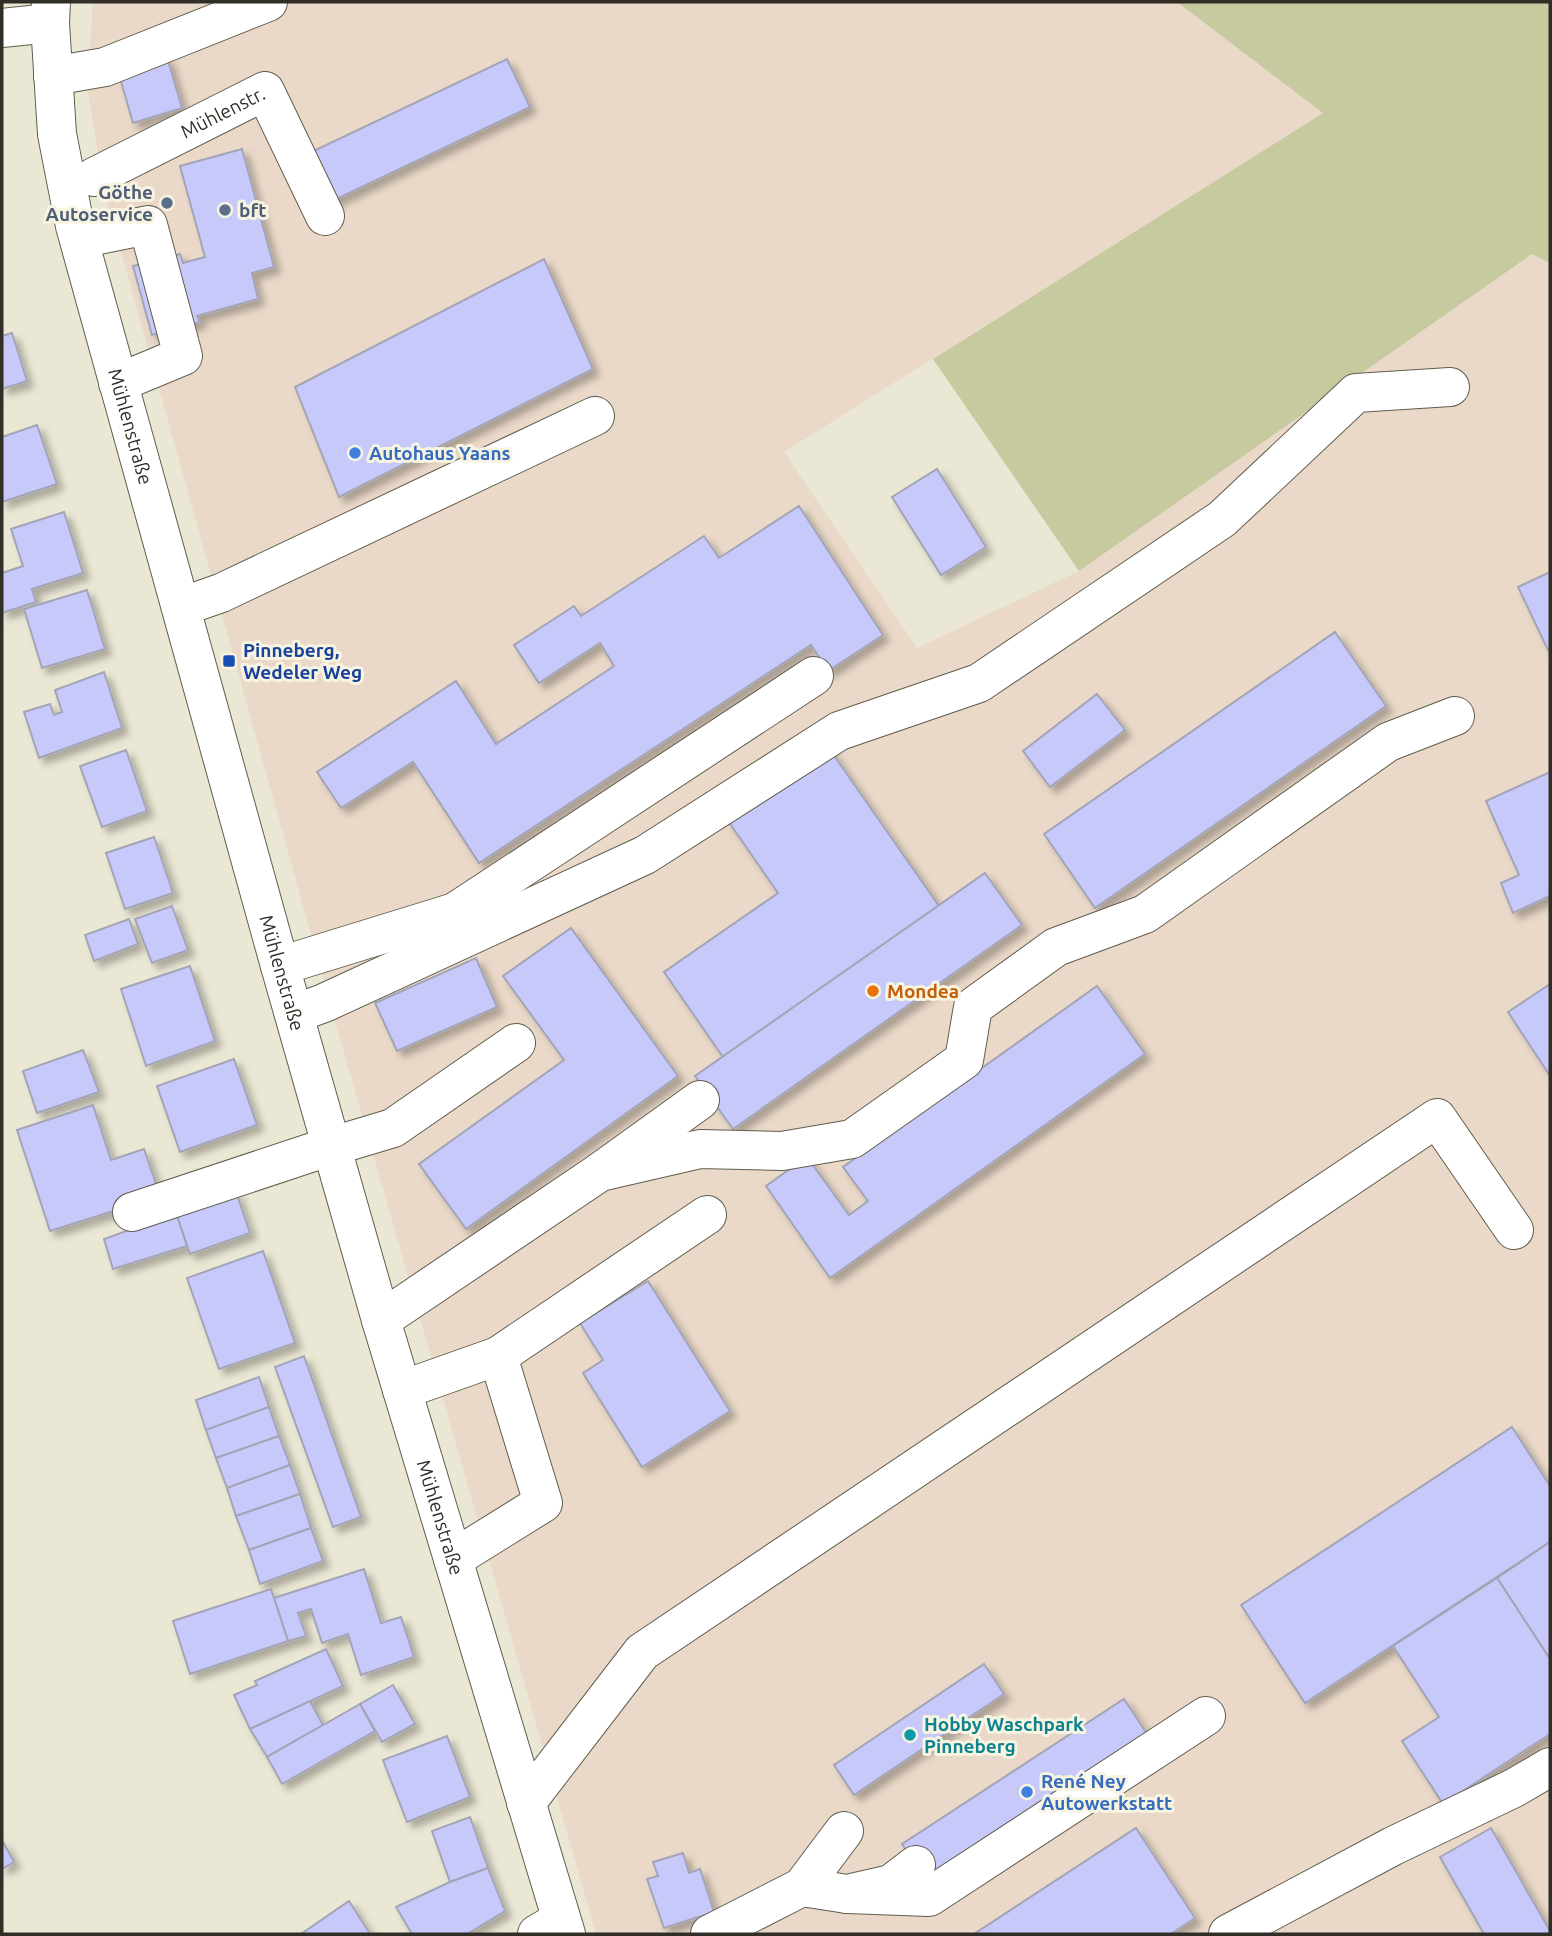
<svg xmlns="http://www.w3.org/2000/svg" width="1552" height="1936" viewBox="0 0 1552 1936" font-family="Ubuntu,sans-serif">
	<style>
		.industrial { fill: #ead9c8 }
		.green { fill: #c7ca9f }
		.building { fill: #c6c9fa; stroke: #a3a4b5; stroke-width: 2; filter: url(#shadow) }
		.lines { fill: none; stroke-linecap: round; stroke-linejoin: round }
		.minor-casing { stroke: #605d4d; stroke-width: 40 }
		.major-casing { stroke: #605d4d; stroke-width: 40 }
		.minor { stroke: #fff; stroke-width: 38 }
		.major { stroke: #fff; stroke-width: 38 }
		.service-dot { fill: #5c6f8a; stroke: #f8f4e2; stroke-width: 2.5 }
		.shop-dot { fill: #3f7fe0; stroke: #f8f4e2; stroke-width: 2.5 }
		.transit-dot { fill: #1a4fb4; stroke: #f8f4e2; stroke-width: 2.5 }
		.food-dot { fill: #e8710a; stroke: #f8f4e2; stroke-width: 2.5 }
		.culture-dot { fill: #0f9aa8; stroke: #f8f4e2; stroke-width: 2.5 }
		.labels { text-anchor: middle; stroke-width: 6; stroke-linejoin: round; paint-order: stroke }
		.street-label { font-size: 19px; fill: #302e27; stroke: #f8f4e2 }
		.service-label { font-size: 19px; font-weight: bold; fill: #4e5e75; stroke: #f8f4e2; text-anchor: end }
		.shop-label { font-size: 19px; font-weight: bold; fill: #366cbe; stroke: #f8f4e2; text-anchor: start }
		.transit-label { font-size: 19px; font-weight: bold; fill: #164399; stroke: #f8f4e2; text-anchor: start }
		.food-label { font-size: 19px; font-weight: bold; fill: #c56008; stroke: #f8f4e2; text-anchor: start }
		.culture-label { font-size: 19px; font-weight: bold; fill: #0d838f; stroke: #f8f4e2; text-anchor: start }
	</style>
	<defs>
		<filter id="shadow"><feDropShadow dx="6" dy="6" stdDeviation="3.5" flood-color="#0004"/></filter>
	</defs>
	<rect width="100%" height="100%" fill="#ebe7d5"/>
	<path class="industrial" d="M 93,2 L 1177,2 L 1324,113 L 784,452 L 917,648 L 1079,571 L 1532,254 L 1550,263 L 1550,1934 L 596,1934 L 335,1021 L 103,187 L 87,85 Z"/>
	<path class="green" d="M 1177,2 L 1550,2 L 1550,263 L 1532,254 L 1079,571 L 933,359 L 1323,113 Z"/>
	<g class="building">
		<path d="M 167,57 L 182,108 L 133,123 L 118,71 Z"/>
		<path d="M 507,59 L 530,107 L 324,205 L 301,157 Z"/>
		<path d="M 242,149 L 274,267 L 252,273 L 258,299 L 197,316 L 200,322 L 152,335 L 133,266 L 180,254 L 183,263 L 205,257 L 180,166 Z"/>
		<path d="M 544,259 L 593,369 L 339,497 L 295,387 Z"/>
		<path d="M 12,333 L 27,381 L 2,389 L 2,336 Z"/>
		<path d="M 37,425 L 57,484 L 2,502 L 2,437 Z"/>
		<path d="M 937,469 L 986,547 L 941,575 L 892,497 Z"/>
		<path d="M 799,506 L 883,635 L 828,671 L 811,645 L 479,863 L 413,762 L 341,808 L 317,772 L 456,681 L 496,744 L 614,666 L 600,643 L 539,683 L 514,645 L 574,606 L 581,616 L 704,536 L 719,558 Z"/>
		<path d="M 64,512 L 83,573 L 32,589 L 36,602 L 2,613 L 2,573 L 23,566 L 11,529 Z"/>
		<path d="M 1550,572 L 1550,649 L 1548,650 L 1518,587 Z"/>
		<path d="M 87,590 L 105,649 L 42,668 L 24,609 Z"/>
		<path d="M 1335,632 L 1386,706 L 1095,908 L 1044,834 Z"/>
		<path d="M 104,672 L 122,728 L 39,758 L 24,712 L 50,704 L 54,715 L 62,712 L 55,690 Z"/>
		<path d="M 1097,694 L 1125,730 L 1050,787 L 1023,751 Z"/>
		<path d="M 828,747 L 939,906 L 723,1057 L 664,972 L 778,893 L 726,818 Z"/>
		<path d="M 126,750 L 147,811 L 102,827 L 80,766 Z"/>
		<path d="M 1550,772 L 1550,896 L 1513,913 L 1501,883 L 1519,875 L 1486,801 Z"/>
		<path d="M 154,837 L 173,893 L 125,909 L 106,853 Z"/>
		<path d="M 985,873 L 1022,925 L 733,1129 L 695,1076 Z"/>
		<path d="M 172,906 L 188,950 L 152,963 L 135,919 Z"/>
		<path d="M 129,919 L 138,944 L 94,961 L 85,935 Z"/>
		<path d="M 571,928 L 678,1076 L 466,1229 L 419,1164 L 564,1060 L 503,976 Z"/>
		<path d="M 476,958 L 497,1007 L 397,1051 L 375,1003 Z"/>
		<path d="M 190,966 L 215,1041 L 146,1066 L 121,989 Z"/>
		<path d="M 1550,984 L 1550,1076 L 1508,1012 Z"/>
		<path d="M 1097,986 L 1145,1054 L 830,1278 L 766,1186 L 807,1157 L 849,1215 L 868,1201 L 843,1167 Z"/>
		<path d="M 83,1050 L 99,1092 L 37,1113 L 23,1071 Z"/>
		<path d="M 234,1059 L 257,1125 L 180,1152 L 157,1086 Z"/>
		<path d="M 93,1105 L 111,1160 L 144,1149 L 157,1187 L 123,1208 L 50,1231 L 17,1130 Z"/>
		<path d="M 236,1192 L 250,1233 L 190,1254 L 176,1213 Z"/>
		<path d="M 176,1213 L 187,1246 L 113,1269 L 104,1239 Z"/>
		<path d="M 263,1251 L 295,1343 L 219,1369 L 187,1278 Z"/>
		<path d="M 648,1281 L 730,1411 L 642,1467 L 583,1373 L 603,1360 L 580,1323 Z"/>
		<path d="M 304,1356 L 361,1517 L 333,1527 L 275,1367 Z"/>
		<path d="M 259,1377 L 269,1407 L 206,1430 L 196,1400 Z"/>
		<path d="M 269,1407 L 279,1436 L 216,1458 L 206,1430 Z"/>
		<path d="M 1512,1427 L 1550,1486 L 1550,1542 L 1305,1703 L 1241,1605 Z"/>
		<path d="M 279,1436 L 290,1465 L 227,1488 L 216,1458 Z"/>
		<path d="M 290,1465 L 300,1494 L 236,1516 L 227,1488 Z"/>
		<path d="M 300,1494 L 311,1528 L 249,1550 L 236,1516 Z"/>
		<path d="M 311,1528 L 323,1561 L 260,1584 L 249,1550 Z"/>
		<path d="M 1550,1542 L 1550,1659 L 1497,1578 Z"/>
		<path d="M 364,1569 L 381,1623 L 401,1617 L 414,1657 L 361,1675 L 348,1634 L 322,1643 L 311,1609 L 298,1613 L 306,1636 L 288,1641 L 274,1598 Z"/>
		<path d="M 1497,1578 L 1550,1659 L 1550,1734 L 1443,1804 L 1402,1741 L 1439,1717 L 1393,1646 Z"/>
		<path d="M 271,1589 L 288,1641 L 190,1674 L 173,1621 Z"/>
		<path d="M 326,1649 L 343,1686 L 250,1729 L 234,1695 L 257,1685 L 255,1681 Z"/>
		<path d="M 984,1664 L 1004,1694 L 854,1795 L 834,1765 Z"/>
		<path d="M 393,1685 L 415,1724 L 382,1742 L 360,1704 Z"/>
		<path d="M 1124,1699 L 1151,1740 L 929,1885 L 902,1844 Z"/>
		<path d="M 310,1701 L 323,1725 L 267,1757 L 250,1729 Z"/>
		<path d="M 360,1704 L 375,1731 L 282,1784 L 267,1757 Z"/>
		<path d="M 447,1736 L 470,1797 L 407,1822 L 383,1760 Z"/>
		<path d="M 470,1817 L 488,1868 L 450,1882 L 432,1831 Z"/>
		<path d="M 1136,1828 L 1195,1918 L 1171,1934 L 974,1934 Z"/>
		<path d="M 1491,1828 L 1550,1931 L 1550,1934 L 1484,1934 L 1440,1857 Z"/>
		<path d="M 2,1840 L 14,1862 L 2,1869 Z"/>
		<path d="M 683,1853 L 689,1873 L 700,1869 L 714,1912 L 664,1928 L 647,1879 L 658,1876 L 653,1862 Z"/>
		<path d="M 488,1868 L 505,1911 L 467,1934 L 412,1934 L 396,1907 L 450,1882 Z"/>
		<path d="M 349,1901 L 370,1934 L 301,1934 Z"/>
	</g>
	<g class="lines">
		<g class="minor-casing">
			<g id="minor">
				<path d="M 53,76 L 105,67 L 268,2"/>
				<path id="s1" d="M 94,177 L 265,91 L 325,216"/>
				<path d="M 79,239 L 148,225 L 183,356 L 118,383"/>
				<path d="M 181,607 L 221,593 L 595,416"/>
				<path d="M 280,966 L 455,912 L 814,676"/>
				<path d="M 294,1014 L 324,1003 L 645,855 L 839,731 L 979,683 L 1222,519 L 1356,393 L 1450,387"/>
				<path d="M 600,1172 L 700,1149 L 782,1151 L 852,1139 L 964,1060 L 973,1007 L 1056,947 L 1145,914 L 1388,742 L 1455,716"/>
				<path d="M 132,1212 L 313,1152 L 393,1128 L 516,1043"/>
				<path d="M 381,1320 L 600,1172 L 700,1100"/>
				<path d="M 402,1390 L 498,1356 L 707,1215"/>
				<path d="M 453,1559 L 543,1503 L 498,1356"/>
				<path d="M 526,1803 L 642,1652 L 1437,1118 L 1514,1230"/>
				<path d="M 802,1887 L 844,1831"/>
				<path d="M 847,1894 L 929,1897 L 1206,1716"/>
				<path d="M 537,1934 L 561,1920"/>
				<path d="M 710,1934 L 802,1887 L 847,1894 L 891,1884 L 916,1865"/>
				<path d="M 1228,1934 L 1393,1846 L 1514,1788 L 1550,1767"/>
			</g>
		</g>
		<g class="major-casing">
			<g id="major">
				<path id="s2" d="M 51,2 L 50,23 L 57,134 L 75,226 L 280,966 L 381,1320 L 566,1934"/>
				<path d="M 2,28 L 50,23"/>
			</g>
		</g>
		<use href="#minor" class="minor"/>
		<use href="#major" class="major"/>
	</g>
	<g class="service-dot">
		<circle cx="167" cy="203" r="7"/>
		<circle cx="225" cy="210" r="7"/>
	</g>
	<g class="shop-dot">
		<circle cx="355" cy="453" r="7"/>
		<circle cx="1027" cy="1792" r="7"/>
	</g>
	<rect class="transit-dot" x="222" y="654" width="14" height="14" rx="3.5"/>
	<circle class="food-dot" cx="873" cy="991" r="7"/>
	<circle class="culture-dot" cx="910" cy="1735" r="7"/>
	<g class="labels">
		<g class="street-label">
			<text dy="7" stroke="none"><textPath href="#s1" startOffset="144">Mühlenstr.</textPath></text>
			<text dy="7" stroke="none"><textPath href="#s2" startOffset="434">Mühlenstraße</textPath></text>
			<text dy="7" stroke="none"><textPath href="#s2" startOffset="1001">Mühlenstraße</textPath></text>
			<text dy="7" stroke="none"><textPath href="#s2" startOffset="1568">Mühlenstraße</textPath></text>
		</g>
		<g class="service-label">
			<text x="153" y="199">Göthe<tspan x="153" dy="22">Autoservice</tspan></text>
			<text x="239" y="217" text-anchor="start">bft</text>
		</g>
		<g class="shop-label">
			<text x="369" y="460">Autohaus Yaans</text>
			<text x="1041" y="1788">René Ney<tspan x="1041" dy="22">Autowerkstatt</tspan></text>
		</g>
		<g class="transit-label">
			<text x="243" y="657">Pinneberg,<tspan x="243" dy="22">Wedeler Weg</tspan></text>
		</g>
		<g class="food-label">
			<text x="887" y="998">Mondea</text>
		</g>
		<g class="culture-label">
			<text x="924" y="1731">Hobby Waschpark<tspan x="924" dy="22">Pinneberg</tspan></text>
		</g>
	</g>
	<rect width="1552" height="1936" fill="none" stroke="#302e27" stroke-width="7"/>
</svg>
